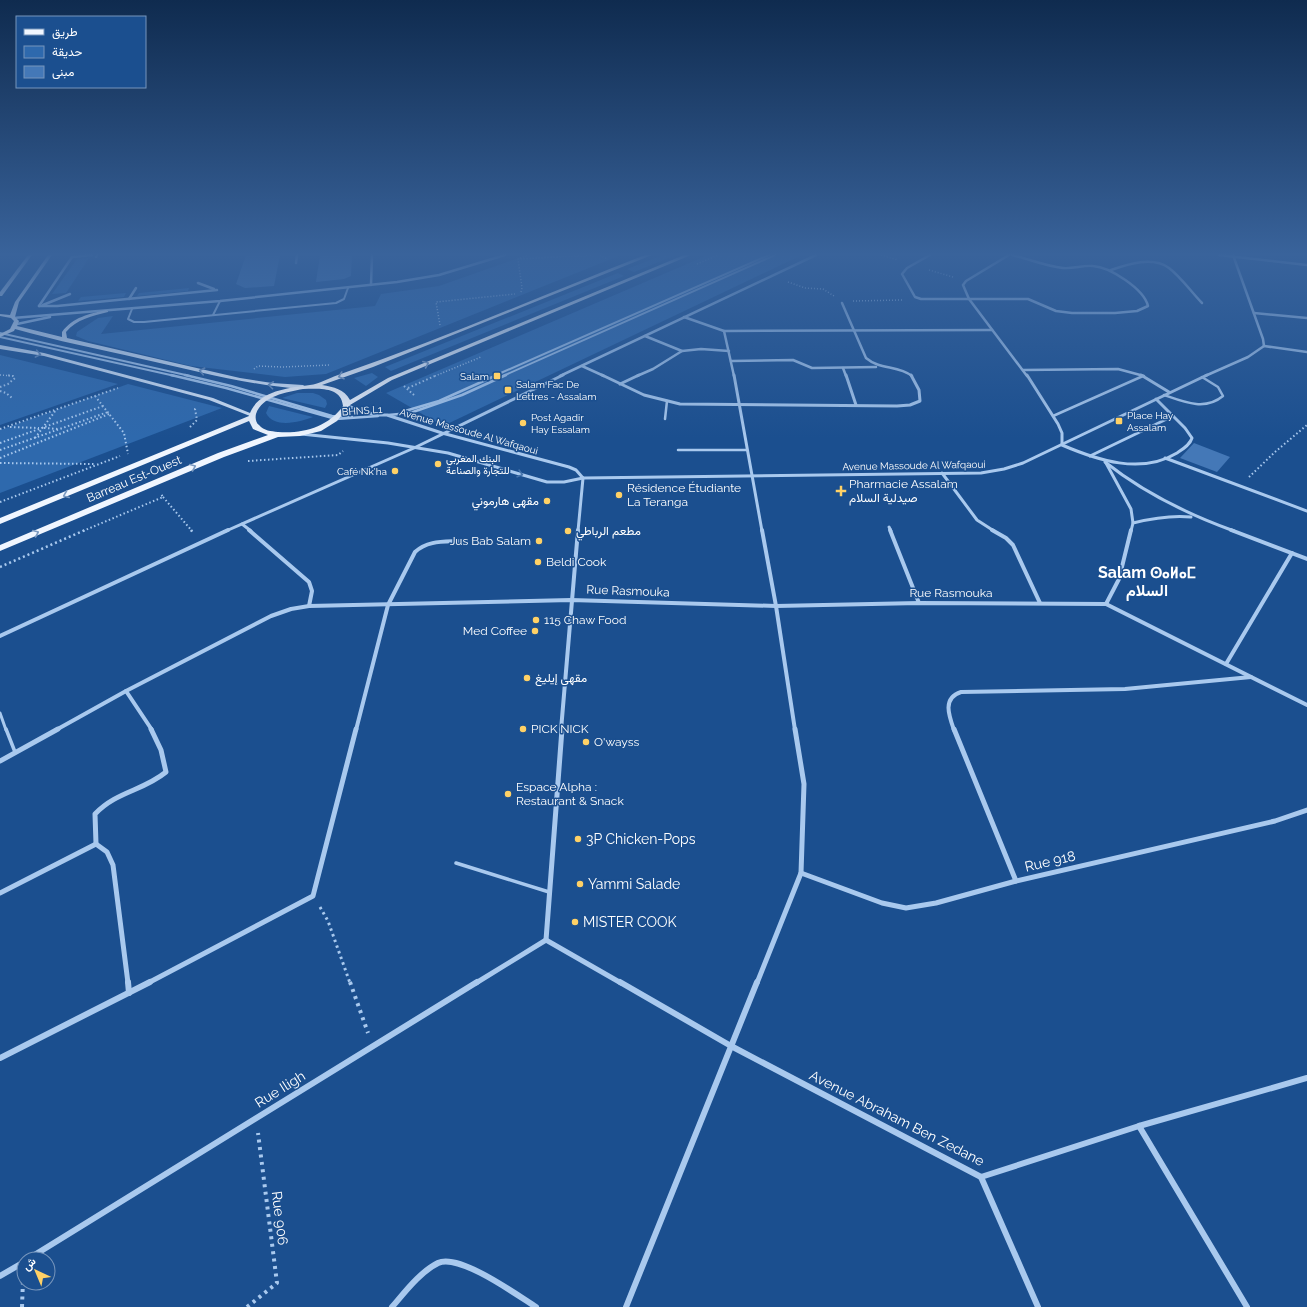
<svg xmlns="http://www.w3.org/2000/svg" width="1307" height="1307" viewBox="0 0 1307 1307" font-family="Raleway,Vazirmatn,'Noto Sans Tifinagh',sans-serif">
	<style>
		.green { fill: #2e69ad }
		.building { fill: #4478b7 }
		.lines { fill: none; stroke-linecap: round; stroke-linejoin: round }
		.path-far4 { stroke: #a9c9ee; stroke-width: 1.5; stroke-dasharray: 1 2; stroke-linecap: butt }
		.path-far3 { stroke: #a9c9ee; stroke-width: 2; stroke-dasharray: 1.5 2.5; stroke-linecap: butt }
		.path-far2 { stroke: #a9c9ee; stroke-width: 2.5; stroke-dasharray: 2 3; stroke-linecap: butt }
		.path-far1 { stroke: #a9c9ee; stroke-width: 3; stroke-dasharray: 2.5 3.5; stroke-linecap: butt }
		.path { stroke: #a9c9ee; stroke-width: 4; stroke-dasharray: 3 4.5; stroke-linecap: butt }
		.lane-far3 { stroke: #a9c9ee; stroke-width: 2 }
		.lane-far2 { stroke: #a9c9ee; stroke-width: 2.5 }
		.lane-far1 { stroke: #a9c9ee; stroke-width: 3 }
		.lane { stroke: #a9c9ee; stroke-width: 3.5 }
		.street-far4 { stroke: #a9c9ee; stroke-width: 2.5 }
		.street-far3 { stroke: #a9c9ee; stroke-width: 3 }
		.street-far2 { stroke: #a9c9ee; stroke-width: 4 }
		.street-far1 { stroke: #a9c9ee; stroke-width: 5 }
		.street { stroke: #a9c9ee; stroke-width: 6 }
		.secondary { fill: #d6e6fa; fill-rule: evenodd }
		.primary { fill: #f0f6ff; fill-rule: evenodd }
		.oneway { stroke: #668bba }
		.oneway2 { stroke: #7b9ac1 }
		.oneway3 { stroke: #4674ac }
		.poi-dot { fill: #ffd166; stroke: #1b4f8f; stroke-width: 1.5 }
		.labels { text-anchor: middle; stroke-width: 3; stroke-linejoin: round; paint-order: stroke }
		.far-poi-label { font-size: 10px; fill: #fff; stroke: #1b4f8f; text-anchor: start }
		.far-street-label { font-size: 10px; fill: #fff; stroke: #1b4f8f }
		.street-label { font-size: 12px; fill: #fff; stroke: #1b4f8f }
		.poi-label { font-size: 12px; fill: #fff; stroke: #1b4f8f; text-anchor: start }
		.near-poi-label { font-size: 14px; fill: #fff; stroke: #1b4f8f; text-anchor: start }
		.near-street-label { font-size: 14px; fill: #fff; stroke: #1b4f8f }
		.district-label { font-size: 16px; font-weight: bold; fill: #fff; stroke: #1b4f8f }
	</style>
	<rect width="100%" height="100%" fill="#1b4f8f"/>
	<g class="green">
		<path d="M 527,255 L 621,255 L 326,374 L 285,377 L 191,366 L 88,341 L 76,336 L 77,332 L 98,318 L 113,316 L 101,334 L 375,306 L 381,294 L 439,286 Z"/>
		<path d="M 663,255 L 676,255 L 634,272 L 627,269 Z"/>
		<path d="M 708,255 L 802,255 L 443,426 L 386,393 Z"/>
		<path d="M 89,258 L 66,293 L 52,294 L 77,259 Z"/>
		<path d="M 618,273 L 624,276 L 391,371 L 385,367 Z"/>
		<path d="M 189,288 L 188,291 L 137,296 L 139,293 Z"/>
		<path d="M 126,293 L 124,297 L 78,301 L 81,297 Z"/>
		<path d="M 0,355 L 118,384 L 0,425 Z"/>
		<path d="M 372,373 L 378,377 L 366,386 L 354,378 Z"/>
		<path d="M 128,384 L 222,408 L 0,493 L 0,430 Z"/>
		<path d="M 297,393 L 313,393 L 319,395 L 326,400 L 327,404 L 325,408 L 282,398 Z"/>
		<path d="M 269,406 L 313,417 C 300,422 274,429 266,413 Z"/>
	</g>
	<g class="building">
		<path d="M 246,255 L 280,255 L 274,286 L 245,288 L 236,284 Z"/>
		<path d="M 320,255 L 352,255 L 351,276 L 344,279 L 316,282 Z"/>
		<path d="M 1194,443 L 1230,457 L 1217,472 L 1180,458 Z"/>
	</g>
	<g class="lines">
		<g class="path-far4">
			<path d="M 600,255 L 607,259"/>
			<path d="M 881,255 L 898,260"/>
			<path d="M 520,258 L 529,255"/>
			<path d="M 697,264 L 718,255"/>
			<path d="M 929,270 L 953,277"/>
			<path d="M 788,282 L 805,288 L 823,289 L 834,296"/>
			<path d="M 521,292 L 522,288 L 518,259 L 593,255"/>
			<path d="M 853,301 L 902,300"/>
			<path d="M 440,325 L 436,302 L 515,294"/>
			<path d="M 254,369 L 258,366 L 283,367 L 330,365"/>
			<path d="M 0,375 L 13,376"/>
			<path d="M 435,376 L 481,357"/>
		</g>
		<g class="path-far3">
			<path d="M 404,386 L 415,396"/>
			<path d="M 0,387 L 8,384 L 15,378 L 13,376 L 6,375"/>
			<path d="M 408,388 L 437,375"/>
			<path d="M 0,391 L 6,393 L 12,398"/>
			<path d="M 95,396 L 124,433 L 128,454"/>
			<path d="M 10,427 L 39,428"/>
			<path d="M 190,427 L 197,420 L 195,409 L 197,408"/>
			<path d="M 44,428 L 59,429"/>
			<path d="M 0,429 L 118,388"/>
			<path d="M 35,438 L 56,410"/>
			<path d="M 0,443 L 103,406"/>
			<path d="M 0,450 L 108,412"/>
			<path d="M 0,458 L 109,414"/>
			<path d="M 248,461 L 338,455 L 343,451"/>
			<path d="M 0,463 L 95,464"/>
			<path d="M 1249,477 L 1275,452 L 1307,425"/>
			<path d="M 163,497 L 192,531"/>
			<path d="M 0,502 L 120,456"/>
			<path d="M 83,531 L 163,497 L 161,494"/>
		</g>
		<g class="path-far2">
			<path d="M 191,530 L 193,533"/>
			<path d="M 0,567 L 85,530"/>
		</g>
		<path class="path-far1" d="M 320,907 L 328,921 L 350,983"/>
		<g class="path">
			<path d="M 350,982 L 368,1033"/>
			<path d="M 22,1307 L 23,1280"/>
			<path d="M 247,1307 L 277,1283 L 258,1133"/>
		</g>
		<g class="lane-far3">
			<path d="M 132,309 L 128,319 L 134,322 L 144,322 L 336,303 L 344,299 L 348,288"/>
			<path d="M 213,315 L 220,301"/>
			<path d="M 0,333 L 190,376"/>
			<path d="M 0,337 L 175,376"/>
			<path d="M 494,376 L 769,255"/>
			<path d="M 503,376 L 775,255"/>
		</g>
		<g class="lane-far2">
			<path d="M 171,375 L 226,388 L 336,419 L 378,416"/>
			<path d="M 185,375 L 231,386 L 332,416 L 352,417"/>
			<path d="M 1164,395 C 1184,402 1205,411 1223,396 L 1218,387 L 1202,377"/>
			<path d="M 405,411 L 439,401 L 497,375"/>
			<path d="M 388,415 L 410,413 L 462,395 L 506,375"/>
			<path d="M 1053,416 L 1143,376"/>
			<path d="M 665,419 L 667,401"/>
			<path d="M 678,450 L 747,450"/>
		</g>
		<path class="lane-far1" d="M 0,713 L 6,730"/>
		<g class="lane">
			<path d="M 6,729 L 15,752"/>
			<path d="M 456,863 L 549,892"/>
		</g>
		<g class="street-far4">
			<path d="M 930,255 L 907,268 L 902,274 L 915,297 L 921,299 L 1028,299 L 1056,311 L 1072,313 L 1115,313 L 1137,311 L 1148,306 C 1144,289 1110,267 1093,266 C 1083,265 1073,269 1063,268 C 1045,266 1029,259 1012,255"/>
			<path d="M 1009,255 L 966,281 L 963,285 L 969,299 L 1027,376"/>
			<path d="M 1219,255 L 1307,265"/>
			<path d="M 1233,255 L 1263,339 L 1264,346"/>
			<path d="M 96,257 L 97,255"/>
			<path d="M 296,263 L 297,255"/>
			<path d="M 1111,270 C 1128,264 1153,256 1169,268 C 1181,277 1192,293 1202,303"/>
			<path d="M 198,283 L 214,289"/>
			<path d="M 371,285 L 372,255"/>
			<path d="M 129,299 L 136,288"/>
			<path d="M 842,303 L 866,358 C 880,370 898,365 912,376"/>
			<path d="M 43,305 L 70,294"/>
			<path d="M 39,306 L 57,306 L 217,290"/>
			<path d="M 39,306 L 72,257 L 92,255"/>
			<path d="M 1254,313 L 1307,318"/>
			<path d="M 684,317 L 724,331 L 992,330"/>
			<path d="M 13,318 L 220,301 L 397,282 L 439,275 L 505,255"/>
			<path d="M 17,324 L 50,317"/>
			<path d="M 724,331 L 734,376"/>
			<path d="M 645,336 L 682,351"/>
			<path d="M 1264,346 L 1307,352"/>
			<path d="M 731,361 L 793,360 L 812,368 L 876,367"/>
			<path d="M 582,366 L 604,376"/>
			<path d="M 843,368 L 846,376"/>
			<path d="M 1023,370 L 1118,369 L 1144,376"/>
			<path d="M 560,376 L 816,255"/>
			<path d="M 637,376 L 653,369 L 682,351 L 701,349 L 729,351"/>
			<path d="M 1205,376 L 1248,357 L 1264,346"/>
		</g>
		<g class="street-far3">
			<path d="M 602,375 L 644,395 L 680,404 L 897,406 L 910,405 L 920,401 L 919,390 L 911,375"/>
			<path d="M 734,375 L 762,531"/>
			<path d="M 846,375 L 856,405"/>
			<path d="M 1027,375 L 1058,424 L 1062,433 L 1062,445 C 1097,460 1141,475 1177,453 C 1183,449 1190,445 1192,438 L 1185,428 L 1156,399"/>
			<path d="M 1141,375 L 1169,392"/>
			<path d="M 620,384 L 639,375"/>
			<path d="M 347,406 L 376,415 L 387,415 L 442,433 L 569,467 L 576,470 L 583,478"/>
			<path d="M 301,434 L 388,443 L 448,453 L 547,482 L 564,482 L 583,478 L 981,473 L 1004,469 L 1023,463 L 1207,375"/>
			<path d="M 1090,456 L 1173,416"/>
			<path d="M 1165,458 L 1307,511"/>
			<path d="M 1105,462 C 1144,493 1187,514 1234,531"/>
			<path d="M 1106,463 L 1131,509 L 1133,523"/>
			<path d="M 942,473 L 977,520 L 994,531"/>
			<path d="M 242,524 L 251,531"/>
			<path d="M 889,527 L 891,531"/>
			<path d="M 226,531 L 414,448 L 563,375"/>
			<path d="M 578,531 L 583,478"/>
			<path d="M 1131,531 L 1133,523 C 1153,518 1171,515 1191,517"/>
		</g>
		<g class="street-far2">
			<path d="M 249,530 L 309,582 L 312,591 L 309,606"/>
			<path d="M 762,530 L 776,606 L 795,730"/>
			<path d="M 890,530 L 919,603"/>
			<path d="M 992,530 L 1006,538 L 1013,545 L 1040,603"/>
			<path d="M 1231,530 L 1307,559"/>
			<path d="M 1106,604 L 1119,579 L 1131,530"/>
			<path d="M 0,636 L 228,530"/>
			<path d="M 1226,664 L 1292,553"/>
			<path d="M 126,691 L 152,730"/>
			<path d="M 56,730 L 126,691 L 271,616 L 291,609 L 309,606 L 571,600 L 776,606 L 919,603 L 1106,604 L 1307,705"/>
			<path d="M 356,730 L 388,605 L 415,552 C 428,540 444,542 461,541"/>
			<path d="M 561,730 L 578,530"/>
			<path d="M 954,730 C 949,716 942,698 961,692 L 1125,689 L 1251,677"/>
		</g>
		<g class="street-far1">
			<path d="M 954,729 L 1016,881"/>
			<path d="M 0,761 L 58,729"/>
			<path d="M 96,844 L 95,814 C 117,791 143,791 166,772 L 161,750 L 151,729"/>
			<path d="M 801,873 L 882,903 L 906,908 L 936,903 L 1016,881 L 1275,821 L 1307,810"/>
			<path d="M 0,893 L 96,844 L 107,852 L 113,865 L 128,983"/>
			<path d="M 546,940 L 621,983"/>
			<path d="M 546,940 L 562,729"/>
			<path d="M 148,983 L 313,896 L 356,729"/>
			<path d="M 476,983 L 546,940"/>
			<path d="M 757,983 L 801,873 L 804,784 L 795,729"/>
		</g>
		<g class="street">
			<path d="M 128,982 L 129,993"/>
			<path d="M 620,982 L 731,1046 L 981,1177 L 1139,1126 L 1307,1078"/>
			<path d="M 0,1058 L 150,982"/>
			<path d="M 1139,1126 L 1247,1307"/>
			<path d="M 981,1177 L 1038,1307"/>
			<path d="M 28,1259 L 477,982"/>
			<path d="M 0,1276 L 24,1262"/>
			<path d="M 392,1307 C 405,1292 420,1272 438,1263 C 459,1253 517,1295 536,1307"/>
			<path d="M 626,1307 L 757,982"/>
		</g>
		<g class="secondary">
			<path d="M 28,255 L 32,255 L 2,296 L 0,296 L 0,292 Z"/>
			<path d="M 48,255 L 52,255 L 19,302 L 15,317 L 19,321 L 17,326 L 62,337 L 62,332 C 73,317 89,314 106,310 L 108,311 L 108,312 C 92,316 77,319 66,332 L 67,338 L 240,378 L 272,383 L 303,385 L 306,387 L 303,389 C 247,385 196,371 142,359 C 99,349 57,341 15,329 L 14,331 L 0,337 L 0,334 L 10,329 L 14,321 L 11,318 L 0,316 L 0,314 L 10,315 L 15,302 Z"/>
			<path d="M 0,345 L 44,353 L 213,398 L 255,415 L 250,416 L 209,400 L 44,356 L 0,349 Z"/>
		</g>
		<path class="primary" d="M 645,255 L 652,255 L 373,367 L 322,385 C 334,387 344,389 350,400 L 388,378 L 684,255 L 691,255 L 392,380 L 350,405 L 337,421 L 321,431 L 300,436 L 278,437 L 224,457 L 0,551 L 0,545 L 218,453 L 268,435 L 253,429 L 249,421 L 0,524 L 0,518 L 249,416 C 256,391 288,388 310,385 C 319,384 329,378 338,375 C 442,339 543,295 645,255 ZM 303,389 C 318,389 341,386 343,406 C 328,427 303,434 278,432 C 271,431 264,431 259,425 C 256,423 255,418 256,414 C 262,396 287,392 303,389 Z"/>
	</g>
	<defs><path id="oneway-chevron" d="M-2-3.5L2.5 0L-2 3.5" fill="none" stroke-width="1.6" stroke-linecap="round" stroke-linejoin="round"/></defs>
	<g class="oneway">
		<use href="#oneway-chevron" transform="translate(38 354) rotate(11)"/>
		<use href="#oneway-chevron" transform="translate(202 371) rotate(-167)"/>
		<use href="#oneway-chevron" transform="translate(271 385) rotate(-173)"/>
	</g>
	<g class="oneway2">
		<use href="#oneway-chevron" transform="translate(426 364) rotate(-23)"/>
		<use href="#oneway-chevron" transform="translate(341 376) rotate(161)"/>
		<use href="#oneway-chevron" transform="translate(193 467) rotate(-22)"/>
		<use href="#oneway-chevron" transform="translate(66 495) rotate(158)"/>
		<use href="#oneway-chevron" transform="translate(36 533) rotate(-23)"/>
	</g>
	<use class="oneway3" href="#oneway-chevron" transform="translate(520 474) rotate(16)"/>
	<linearGradient id="sky" x2="0" y2="1"><stop stop-color="#0f2b4f"/><stop offset="0.58" stop-color="#39639b"/><stop offset="1" stop-color="#39639b" stop-opacity="0"/></linearGradient>
	<rect width="1307" height="438" fill="url(#sky)"/>
	<g class="poi-dot">
		<rect x="493" y="372" width="8" height="8" rx="2"/>
		<rect x="504" y="386" width="8" height="8" rx="2"/>
		<rect x="1115" y="417" width="8" height="8" rx="2"/>
		<circle cx="523" cy="423" r="4"/>
		<circle cx="438" cy="464" r="4"/>
		<circle cx="395" cy="471" r="4"/>
		<path d="M839 485h4v4h4v4h-4v4h-4v-4h-4v-4h4z"/>
		<circle cx="619" cy="495" r="4"/>
		<circle cx="547" cy="501" r="4"/>
		<circle cx="568" cy="531" r="4"/>
		<circle cx="539" cy="541" r="4"/>
		<circle cx="538" cy="562" r="4"/>
		<circle cx="536" cy="620" r="4"/>
		<circle cx="535" cy="631" r="4"/>
		<circle cx="527" cy="678" r="4"/>
		<circle cx="523" cy="729" r="4"/>
		<circle cx="586" cy="742" r="4"/>
		<circle cx="508" cy="794" r="4"/>
		<circle cx="578" cy="839" r="4"/>
		<circle cx="580" cy="884" r="4"/>
		<circle cx="575" cy="922" r="4"/>
	</g>
	<g class="labels">
		<g class="far-poi-label">
			<text x="489" y="380" text-anchor="end">Salam</text>
			<text x="516" y="388">Salam Fac De<tspan x="516" dy="12">Lettres - Assalam</tspan></text>
			<text x="1127" y="419">Place Hay<tspan x="1127" dy="12">Assalam</tspan></text>
			<text x="531" y="421">Post Agadir<tspan x="531" dy="12">Hay Essalam</tspan></text>
			<text x="446" y="462">البنك المغربي<tspan x="446" dy="12">للتجارة والصناعة</tspan></text>
			<text x="387" y="475" text-anchor="end">Café Nk'ha</text>
		</g>
		<g class="far-street-label">
			<text transform="translate(362 410) rotate(-4)" y="4">BHNS L1</text>
			<text transform="translate(469 431) rotate(16)" y="4">Avenue Massoude Al Wafqaoui</text>
			<text transform="translate(914 465) rotate(-1)" y="4">Avenue Massoude Al Wafqaoui</text>
		</g>
		<g class="street-label">
			<text transform="translate(134 479) rotate(-23)" y="4">Barreau Est-Ouest</text>
			<text transform="translate(628 591) rotate(2)" y="4">Rue Rasmouka</text>
			<text x="951" y="597">Rue Rasmouka</text>
		</g>
		<g class="poi-label">
			<text x="849" y="488">Pharmacie Assalam<tspan x="849" dy="14">صيدلية السلام</tspan></text>
			<text x="627" y="492">Résidence Étudiante<tspan x="627" dy="14">La Teranga</tspan></text>
			<text x="539" y="505" text-anchor="end">مقهى هارموني</text>
			<text x="576" y="535">مطعم الرباطي</text>
			<text x="531" y="545" text-anchor="end">Jus Bab Salam</text>
			<text x="546" y="566">Beldi Cook</text>
			<text x="544" y="624">115 Chaw Food</text>
			<text x="527" y="635" text-anchor="end">Med Coffee</text>
			<text x="535" y="682">مقهى إيليغ</text>
			<text x="531" y="733">PICK NICK</text>
			<text x="594" y="746">O'wayss</text>
			<text x="516" y="791">Espace Alpha :<tspan x="516" dy="14">Restaurant &amp; Snack</tspan></text>
		</g>
		<g class="near-poi-label">
			<text x="586" y="844">3P Chicken-Pops</text>
			<text x="588" y="889">Yammi Salade</text>
			<text x="583" y="927">MISTER COOK</text>
		</g>
		<g class="near-street-label">
			<text transform="translate(1050 861) rotate(-13)" y="5">Rue 918</text>
			<text transform="translate(280 1089) rotate(-32)" y="5">Rue Iligh</text>
			<text transform="translate(897 1118) rotate(27)" y="5">Avenue Abraham Ben Zedane</text>
			<text transform="translate(280 1218) rotate(83)" y="5">Rue 906</text>
		</g>
		<g class="district-label">
			<text x="1147" y="578">Salam ⵙⴰⵍⴰⵎ<tspan x="1147" dy="18">السلام</tspan></text>
		</g>
	</g>
	<rect x="16" y="16" width="130" height="72" fill="#1b4f8f" stroke="#7695bc"/>
	<rect x="24" y="29" width="20" height="6" fill="#f0f6ff" stroke="#7695bc"/>
	<text x="52" y="36" font-size="12" fill="#ffffff">طريق</text>
	<rect x="24" y="46" width="20" height="12" fill="#2e69ad" stroke="#7695bc"/>
	<text x="52" y="56" font-size="12" fill="#ffffff">حديقة</text>
	<rect x="24" y="66" width="20" height="12" fill="#4478b7" stroke="#7695bc"/>
	<text x="52" y="76" font-size="12" fill="#ffffff">مبنى</text>
	<g transform="translate(36 1271) rotate(316)"><circle r="19" fill="#1b4f8f" stroke="#7695bc"/>
	<path d="M0-3L7 15L0 10L-7 15Z" fill="#ffd166"/>
	<text y="-6" font-size="11" font-weight="bold" text-anchor="middle" fill="#ffffff">ش</text>
	</g>
</svg>
